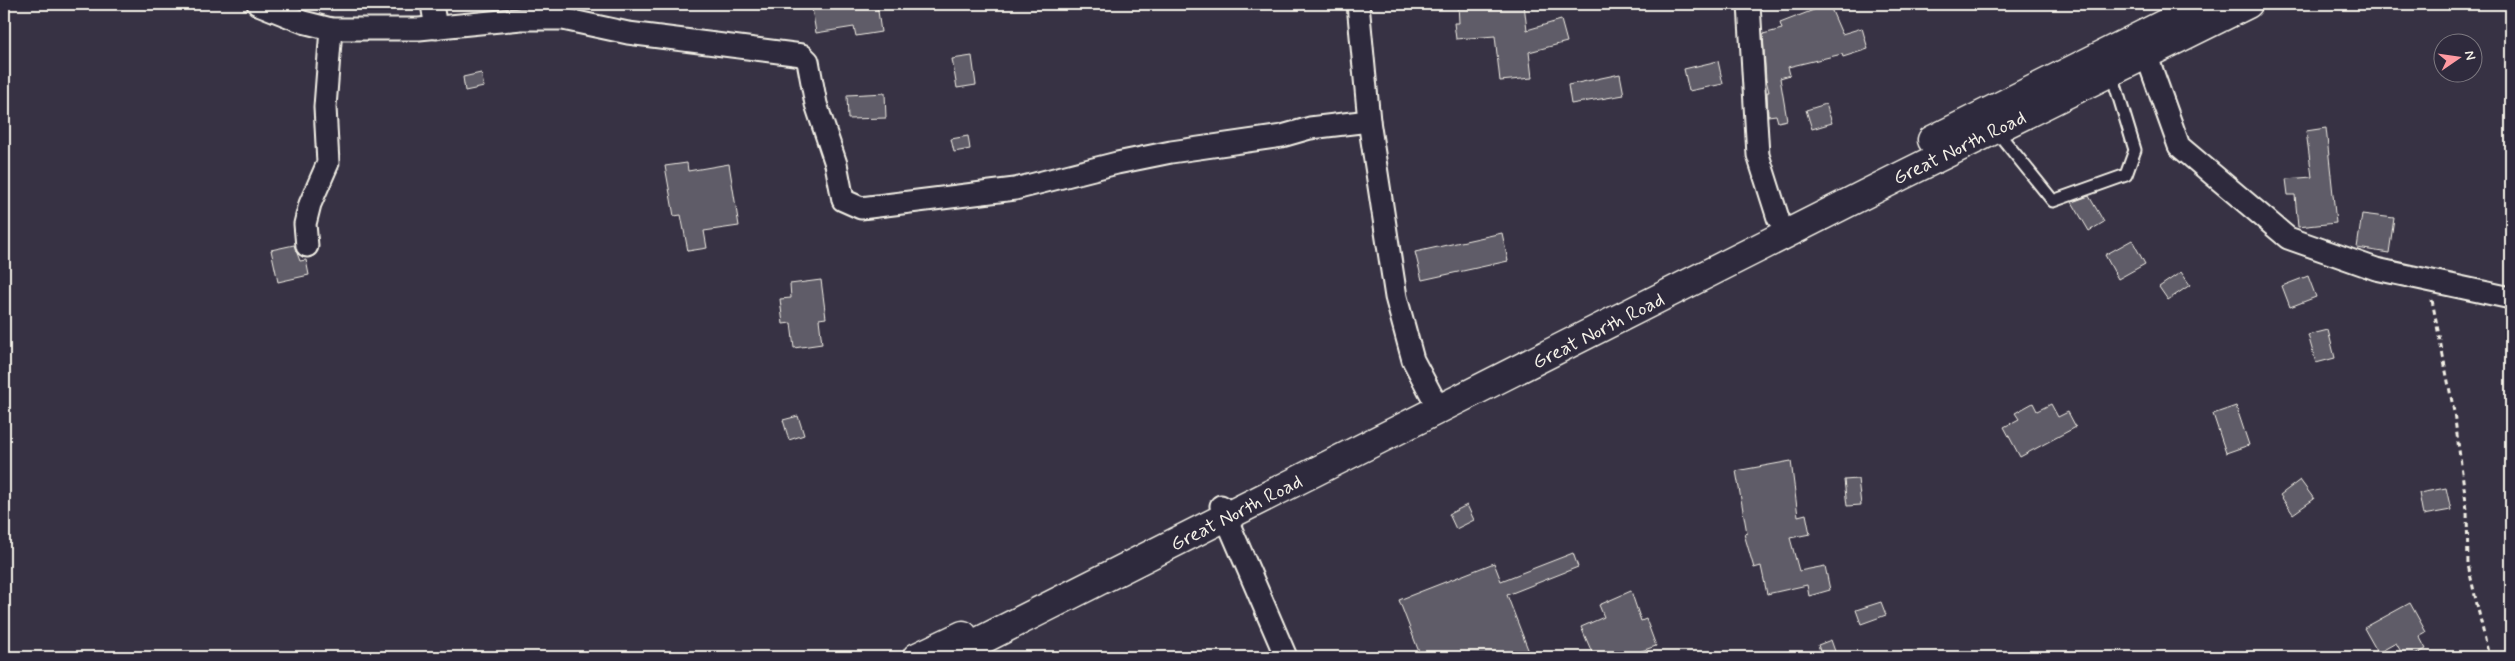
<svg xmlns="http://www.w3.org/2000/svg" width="2515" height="661" viewBox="0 0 2515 661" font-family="Mynerve,sans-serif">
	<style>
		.building { fill: #5f5c67; stroke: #f4f1e8 }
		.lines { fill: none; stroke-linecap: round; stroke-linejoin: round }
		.lane-casing { stroke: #f4f1e8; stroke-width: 15 }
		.street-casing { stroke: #f4f1e8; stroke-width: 25 }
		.highway-casing { stroke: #f4f1e8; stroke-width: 31 }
		.path { stroke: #f4f1e8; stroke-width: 3; stroke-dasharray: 5 4; stroke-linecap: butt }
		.lane { stroke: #2f2a3d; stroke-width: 11 }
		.street { stroke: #2f2a3d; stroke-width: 21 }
		.highway { stroke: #2f2a3d; stroke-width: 28 }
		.labels { text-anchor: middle; stroke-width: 4; stroke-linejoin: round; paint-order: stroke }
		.street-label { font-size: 20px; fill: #f4f1e8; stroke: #2f2a3d }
	</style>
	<rect width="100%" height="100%" fill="#373244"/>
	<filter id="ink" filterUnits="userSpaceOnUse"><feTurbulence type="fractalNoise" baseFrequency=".02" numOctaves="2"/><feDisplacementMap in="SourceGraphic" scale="10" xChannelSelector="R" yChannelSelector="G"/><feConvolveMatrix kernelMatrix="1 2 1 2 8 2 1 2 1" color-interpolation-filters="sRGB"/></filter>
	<g filter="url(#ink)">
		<g class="building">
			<path d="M 838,4 L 877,4 L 881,32 L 856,36 L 854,27 L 816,33 L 812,8 Z"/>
			<path d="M 1458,4 L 1524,4 L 1527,30 L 1561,20 L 1567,42 L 1529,52 L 1532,78 L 1500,81 L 1495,36 L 1456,39 L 1454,23 L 1459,23 Z"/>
			<path d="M 1829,4 L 1842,34 L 1862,28 L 1868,49 L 1843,57 L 1842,54 L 1788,67 L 1790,75 L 1780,78 L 1787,120 L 1778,122 L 1776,115 L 1768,116 L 1767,92 L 1769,92 L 1766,80 L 1763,34 L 1782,29 L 1780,23 Z"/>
			<path d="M 972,56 L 976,85 L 957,88 L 952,59 Z"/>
			<path d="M 1718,61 L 1723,84 L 1689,91 L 1684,69 Z"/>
			<path d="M 481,73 L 484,87 L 465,91 L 463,77 Z"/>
			<path d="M 1620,74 L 1624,95 L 1571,104 L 1568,85 Z"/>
			<path d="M 885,93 L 886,118 L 848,119 L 847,95 Z"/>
			<path d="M 1826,104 L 1832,123 L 1812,129 L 1806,110 Z"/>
			<path d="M 2326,128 L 2336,223 L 2298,227 L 2295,195 L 2288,195 L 2286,179 L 2312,177 L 2306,131 Z"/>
			<path d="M 968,136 L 970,149 L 954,152 L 951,139 Z"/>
			<path d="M 687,163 L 688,171 L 729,164 L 739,226 L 704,231 L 707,248 L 688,251 L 681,215 L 674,216 L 665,166 Z"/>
			<path d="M 2089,196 L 2104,222 L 2089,231 L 2072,202 Z"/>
			<path d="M 2362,214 L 2394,218 L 2389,253 L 2357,248 Z"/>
			<path d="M 1502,233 L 1508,261 L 1422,280 L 1415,252 Z"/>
			<path d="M 2132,240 L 2145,264 L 2118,279 L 2105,255 Z"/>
			<path d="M 294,245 L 300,261 L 306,260 L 309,275 L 278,282 L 271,250 Z"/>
			<path d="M 2181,272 L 2190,285 L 2168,300 L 2159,287 Z"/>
			<path d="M 2308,276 L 2316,297 L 2290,307 L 2282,286 Z"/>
			<path d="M 821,280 L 826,318 L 819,319 L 822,344 L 794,348 L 791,323 L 783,324 L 780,299 L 791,298 L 790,284 Z"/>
			<path d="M 2328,330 L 2335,358 L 2316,363 L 2308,335 Z"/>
			<path d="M 2033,403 L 2037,411 L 2051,404 L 2058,417 L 2068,412 L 2076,427 L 2020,457 L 2004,427 L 2019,419 L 2015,413 Z"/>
			<path d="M 2236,406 L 2249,445 L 2226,453 L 2213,414 Z"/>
			<path d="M 798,416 L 804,435 L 789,440 L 783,420 Z"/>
			<path d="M 1791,461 L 1798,516 L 1806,514 L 1810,534 L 1790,538 L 1799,571 L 1825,566 L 1830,590 L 1809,596 L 1807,585 L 1767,594 L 1761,566 L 1754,568 L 1744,534 L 1747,533 L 1736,471 Z"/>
			<path d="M 1858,479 L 1861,505 L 1847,506 L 1844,480 Z"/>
			<path d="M 2300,480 L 2314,499 L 2293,514 L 2280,495 Z"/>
			<path d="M 2446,488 L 2451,510 L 2423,515 L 2419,493 Z"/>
			<path d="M 1467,505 L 1474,520 L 1456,529 L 1449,514 Z"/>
			<path d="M 1573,553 L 1578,567 L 1507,595 L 1531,657 L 1421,657 L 1399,600 L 1494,563 L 1501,581 Z"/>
			<path d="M 1631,591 L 1641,621 L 1646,619 L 1656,646 L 1624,657 L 1594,657 L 1581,627 L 1604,617 L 1599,605 Z"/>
			<path d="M 1881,602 L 1886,615 L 1861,624 L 1856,610 Z"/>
			<path d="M 2410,603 L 2426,632 L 2419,636 L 2426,649 L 2411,657 L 2404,657 L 2396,643 L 2378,653 L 2364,628 Z"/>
			<path d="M 1831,640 L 1837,657 L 1822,657 L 1818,645 Z"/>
		</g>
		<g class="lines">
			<g class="lane-casing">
				<path id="lane" d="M 1995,129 L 2053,201 L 2126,175 L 2135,150 L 2111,71"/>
			</g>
			<g class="street-casing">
				<g id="street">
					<path d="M 258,4 L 303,22 L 331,29 L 419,29 L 521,19 L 563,19 L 628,33 L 802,55 L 808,61 L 816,104 L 836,164 L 843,200 L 861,208 L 1015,189 L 1117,163 L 1171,152 L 1282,136 L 1310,128 L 1369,121"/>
					<path d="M 432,4 L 436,28"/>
					<path d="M 1358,4 L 1369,121 L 1396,297 L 1413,360 L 1432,396 L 1435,412"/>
					<path d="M 1749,4 L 1758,155 L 1778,218"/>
					<path d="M 2141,40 L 2179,146 L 2288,238 L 2376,269 L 2511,298"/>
					<path d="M 307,246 L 305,224 L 310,204 L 328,163 L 325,107 L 331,29"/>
					<path d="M 1221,506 L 1286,657"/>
				</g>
			</g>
			<g class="highway-casing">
				<g id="highway">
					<path d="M 1932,140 L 2204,4"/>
					<path d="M 917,657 L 963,635"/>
					<path d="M 948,657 L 1893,180 L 2248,4"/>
				</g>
			</g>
			<path class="path" d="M 2432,300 L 2454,412 L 2467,510 L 2468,565 L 2489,657"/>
			<use href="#lane" class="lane"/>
			<use href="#street" class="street"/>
			<use href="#highway" class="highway"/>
		</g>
	</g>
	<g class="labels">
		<g class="street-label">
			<text transform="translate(1959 147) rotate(-26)" y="7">Great North Road</text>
			<text transform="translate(1598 330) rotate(-27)" y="7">Great North Road</text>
			<text transform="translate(1236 512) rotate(-27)" y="7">Great North Road</text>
		</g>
	</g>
	<rect width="2515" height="661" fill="none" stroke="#2f2a3d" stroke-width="20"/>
	<rect x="10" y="10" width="2495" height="641" fill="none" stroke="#f4f1e8" stroke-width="2" filter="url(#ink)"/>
	<g transform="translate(2458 58) rotate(77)"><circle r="24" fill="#2f2a3d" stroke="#7e7a81"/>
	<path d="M0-4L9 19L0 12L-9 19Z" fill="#ff9aa2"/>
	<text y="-8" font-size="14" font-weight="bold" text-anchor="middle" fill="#f4f1e8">N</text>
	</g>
</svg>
